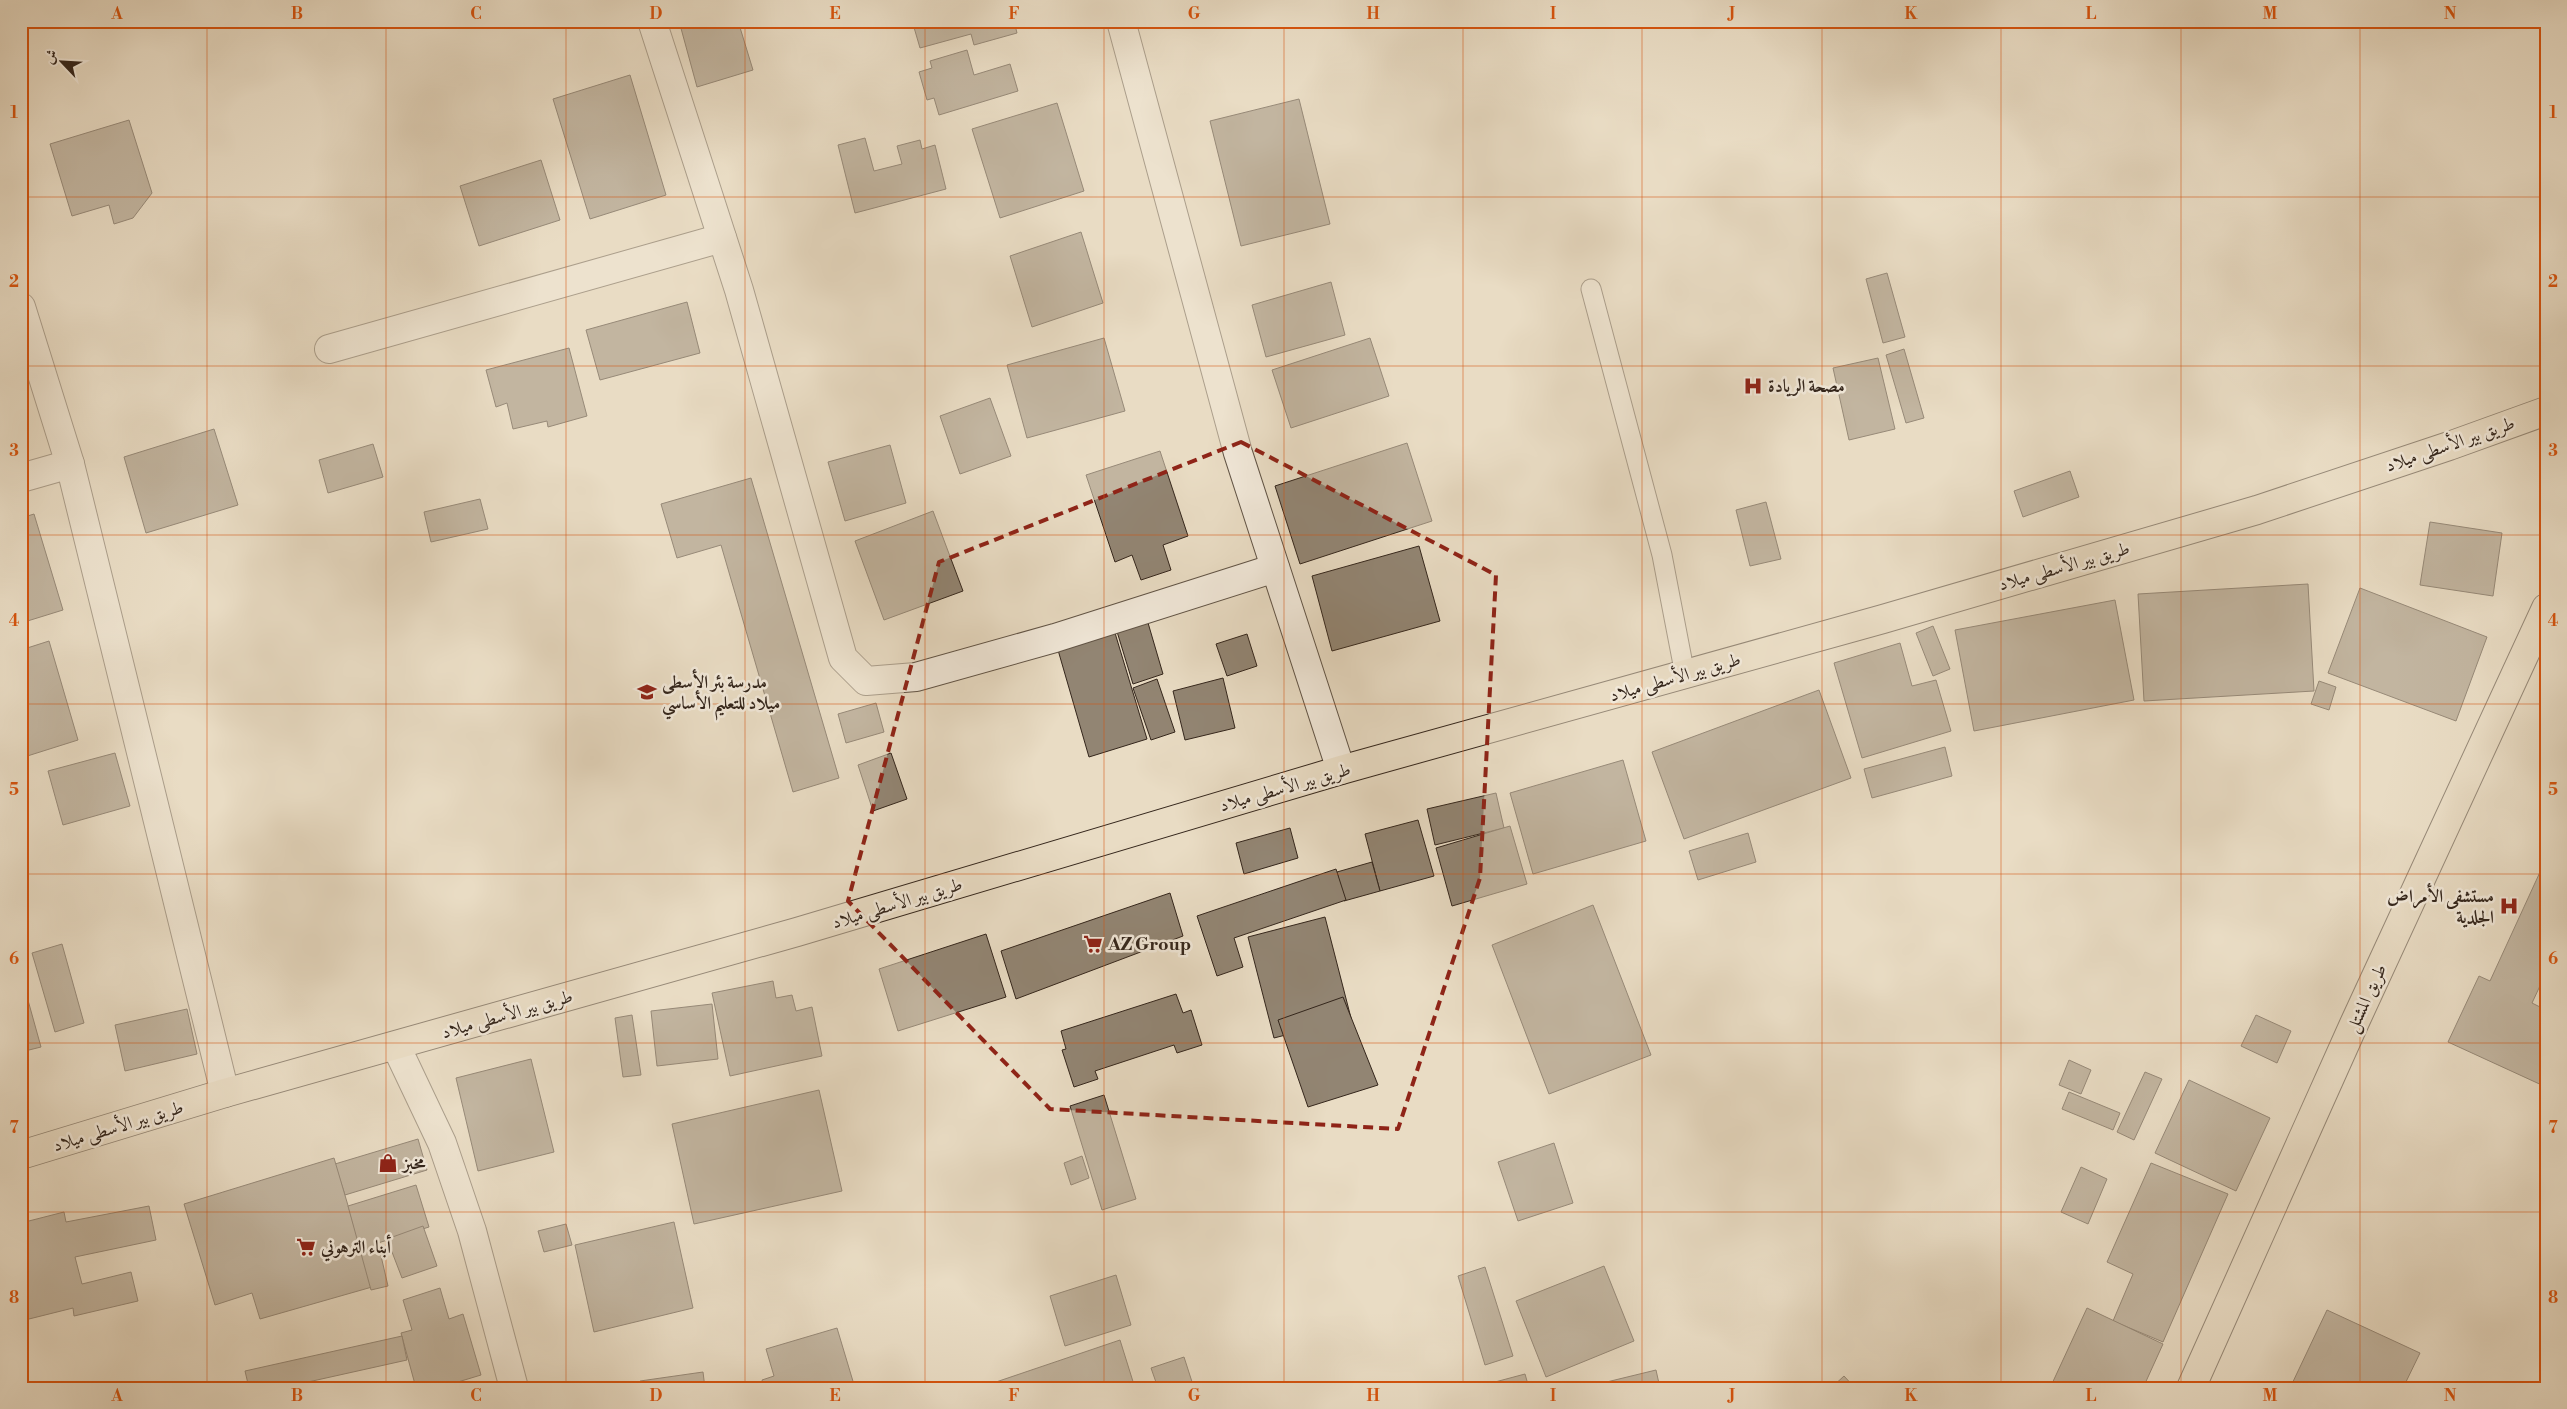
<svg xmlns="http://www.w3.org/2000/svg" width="2567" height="1409" viewBox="0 0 2567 1409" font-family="'Libre Bodoni',Amiri,serif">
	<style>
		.building { fill: #928573; stroke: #34261c }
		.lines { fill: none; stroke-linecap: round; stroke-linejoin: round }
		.service-casing { stroke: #615446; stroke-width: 21 }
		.minor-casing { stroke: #615446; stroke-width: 30 }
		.primary-casing { stroke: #34261c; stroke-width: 30 }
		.service { stroke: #f1e8d9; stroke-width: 19 }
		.minor { stroke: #f1e8d9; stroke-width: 28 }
		.primary { stroke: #e9dcc4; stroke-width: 28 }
		.marked { fill: none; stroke: #8f2418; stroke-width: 4; stroke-dasharray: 10 6; stroke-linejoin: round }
		.grid { fill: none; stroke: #d6540e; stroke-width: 1; stroke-opacity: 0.55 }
		.labels { text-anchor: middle; stroke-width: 5; stroke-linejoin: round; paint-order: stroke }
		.poi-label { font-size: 18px; font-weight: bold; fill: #34261c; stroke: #f1e8d9; text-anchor: start }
		.street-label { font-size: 18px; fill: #34261c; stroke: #f1e8d9 }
		.neatline { fill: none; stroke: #d6540e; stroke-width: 2 }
		.grid-label { font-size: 16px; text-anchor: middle; font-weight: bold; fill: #d6540e }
	</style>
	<rect width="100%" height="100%" fill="#e9dcc4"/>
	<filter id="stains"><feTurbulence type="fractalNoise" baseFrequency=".004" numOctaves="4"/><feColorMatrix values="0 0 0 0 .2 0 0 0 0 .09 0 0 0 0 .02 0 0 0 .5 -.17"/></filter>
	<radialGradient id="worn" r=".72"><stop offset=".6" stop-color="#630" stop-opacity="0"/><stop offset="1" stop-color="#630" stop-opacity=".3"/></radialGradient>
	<g class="building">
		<path d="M 679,21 L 738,21 L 753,70 L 697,87 Z"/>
		<path d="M 1014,21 L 1017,33 L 974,45 L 971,34 L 920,48 L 913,24 L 920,21 Z"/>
		<path d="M 967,50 L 974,75 L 1010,64 L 1018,91 L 939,115 L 934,98 L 927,100 L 919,72 L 932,68 L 930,61 Z"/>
		<path d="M 630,75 L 666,195 L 590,219 L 553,99 Z"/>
		<path d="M 1299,99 L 1330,224 L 1241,246 L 1210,121 Z"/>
		<path d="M 1057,103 L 1084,191 L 1000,218 L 972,129 Z"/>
		<path d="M 129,120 L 152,193 L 133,218 L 114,224 L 109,205 L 72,216 L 50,144 Z"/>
		<path d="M 865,138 L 874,171 L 902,164 L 897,146 L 920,140 L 922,149 L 935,145 L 946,189 L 855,213 L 838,145 Z"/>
		<path d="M 541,160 L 560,220 L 479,246 L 460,186 Z"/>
		<path d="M 1081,232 L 1103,303 L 1032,327 L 1010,256 Z"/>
		<path d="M 1887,273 L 1905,337 L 1883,343 L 1866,279 Z"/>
		<path d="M 1331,282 L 1345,335 L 1266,357 L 1252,305 Z"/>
		<path d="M 687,302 L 700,353 L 600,380 L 586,330 Z"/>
		<path d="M 1104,338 L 1125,411 L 1027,438 L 1007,365 Z"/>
		<path d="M 1370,338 L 1389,396 L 1291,428 L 1272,370 Z"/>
		<path d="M 569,348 L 587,416 L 548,427 L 547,421 L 513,429 L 507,403 L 496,407 L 486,370 Z"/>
		<path d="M 1904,349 L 1924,418 L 1906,423 L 1886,355 Z"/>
		<path d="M 1878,358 L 1895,429 L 1849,440 L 1833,368 Z"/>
		<path d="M 990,398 L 1011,456 L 960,474 L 940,416 Z"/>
		<path d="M 214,429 L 238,505 L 146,533 L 124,457 Z"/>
		<path d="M 1407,443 L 1432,521 L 1300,564 L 1275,486 Z"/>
		<path d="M 373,444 L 383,477 L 328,493 L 319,460 Z"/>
		<path d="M 890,445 L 906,503 L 845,521 L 828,462 Z"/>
		<path d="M 1160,451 L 1188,536 L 1163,545 L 1171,570 L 1141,580 L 1132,555 L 1115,562 L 1086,475 Z"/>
		<path d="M 2070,471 L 2079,497 L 2023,517 L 2014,491 Z"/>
		<path d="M 751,478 L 839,778 L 793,792 L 721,545 L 677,558 L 661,504 Z"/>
		<path d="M 480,499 L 488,529 L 431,542 L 424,512 Z"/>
		<path d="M 1766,502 L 1781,559 L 1750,566 L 1736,510 Z"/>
		<path d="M 933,511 L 963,591 L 884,620 L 855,541 Z"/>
		<path d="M 34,514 L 63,610 L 21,623 L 21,518 Z"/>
		<path d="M 2430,522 L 2502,533 L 2493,596 L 2420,585 Z"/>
		<path d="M 1419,546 L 1440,621 L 1332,651 L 1312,576 Z"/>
		<path d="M 2308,584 L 2314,691 L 2144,701 L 2138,594 Z"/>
		<path d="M 2360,588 L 2487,637 L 2456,721 L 2328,673 Z"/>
		<path d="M 2115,600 L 2134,700 L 1974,731 L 1955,630 Z"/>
		<path d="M 1146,616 L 1163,674 L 1133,684 L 1115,625 Z"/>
		<path d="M 1933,626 L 1950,669 L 1933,676 L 1916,633 Z"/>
		<path d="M 1115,633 L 1147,739 L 1089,757 L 1058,650 Z"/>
		<path d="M 1247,634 L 1257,666 L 1227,676 L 1216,644 Z"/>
		<path d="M 49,641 L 78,740 L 21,758 L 21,650 Z"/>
		<path d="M 1900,643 L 1912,686 L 1936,680 L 1951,731 L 1862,758 L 1834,663 Z"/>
		<path d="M 1223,678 L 1235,728 L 1185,740 L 1173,691 Z"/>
		<path d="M 1157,679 L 1175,732 L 1151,740 L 1133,688 Z"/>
		<path d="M 2319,681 L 2336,687 L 2329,710 L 2311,704 Z"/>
		<path d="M 1819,690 L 1851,778 L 1684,839 L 1652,752 Z"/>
		<path d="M 876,703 L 884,732 L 846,743 L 838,714 Z"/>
		<path d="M 1945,747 L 1952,776 L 1872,798 L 1864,769 Z"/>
		<path d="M 115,753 L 130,806 L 63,825 L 48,771 Z"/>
		<path d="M 891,753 L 907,799 L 873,811 L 858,765 Z"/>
		<path d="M 1623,760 L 1646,841 L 1533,874 L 1510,793 Z"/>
		<path d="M 1496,793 L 1504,828 L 1435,845 L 1427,809 Z"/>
		<path d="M 1418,820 L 1434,876 L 1380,891 L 1365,834 Z"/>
		<path d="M 1510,826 L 1527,884 L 1452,906 L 1436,848 Z"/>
		<path d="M 1290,828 L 1298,858 L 1244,874 L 1236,843 Z"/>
		<path d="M 1748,833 L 1756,862 L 1698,880 L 1689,851 Z"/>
		<path d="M 2546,859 L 2546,973 L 2532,1003 L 2546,1010 L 2546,1087 L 2448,1042 L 2479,976 L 2490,981 Z"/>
		<path d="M 1372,862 L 1380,891 L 1344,901 L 1337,872 Z"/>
		<path d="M 1336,869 L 1346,900 L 1234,938 L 1243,967 L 1217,976 L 1197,916 Z"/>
		<path d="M 1170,893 L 1183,936 L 1016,999 L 1001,951 Z"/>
		<path d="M 1593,905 L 1651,1055 L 1549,1094 L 1492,945 Z"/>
		<path d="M 1325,917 L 1351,1018 L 1274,1038 L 1248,937 Z"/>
		<path d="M 986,934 L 1006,997 L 898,1031 L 879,969 Z"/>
		<path d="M 62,944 L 84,1023 L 55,1032 L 32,953 Z"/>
		<path d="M 21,975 L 41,1047 L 21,1052 Z"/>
		<path d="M 773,981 L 776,998 L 792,995 L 796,1011 L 812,1007 L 822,1056 L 730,1076 L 712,993 Z"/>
		<path d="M 1176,994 L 1183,1013 L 1191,1010 L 1202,1045 L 1177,1053 L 1174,1045 L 1095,1071 L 1098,1079 L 1074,1087 L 1062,1050 L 1066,1049 L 1061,1031 Z"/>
		<path d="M 1343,997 L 1378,1085 L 1308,1107 L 1278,1020 Z"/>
		<path d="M 712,1004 L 718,1059 L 657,1066 L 651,1011 Z"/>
		<path d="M 187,1009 L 197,1054 L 125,1071 L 115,1025 Z"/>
		<path d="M 632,1015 L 641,1075 L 623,1077 L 615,1018 Z"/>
		<path d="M 2256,1015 L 2291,1031 L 2277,1063 L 2241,1046 Z"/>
		<path d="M 531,1059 L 554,1152 L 478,1171 L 456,1078 Z"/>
		<path d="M 2069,1060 L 2091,1070 L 2081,1094 L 2059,1085 Z"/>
		<path d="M 2145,1072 L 2162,1079 L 2134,1140 L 2117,1132 Z"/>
		<path d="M 2189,1080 L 2270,1118 L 2236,1191 L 2155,1153 Z"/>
		<path d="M 819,1090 L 842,1191 L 694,1224 L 672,1124 Z"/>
		<path d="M 2069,1092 L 2120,1113 L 2113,1130 L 2062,1109 Z"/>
		<path d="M 1104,1095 L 1136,1199 L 1102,1210 L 1070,1106 Z"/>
		<path d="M 418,1139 L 427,1170 L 345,1195 L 335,1164 Z"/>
		<path d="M 1554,1143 L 1573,1203 L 1518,1221 L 1498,1162 Z"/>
		<path d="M 1082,1156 L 1089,1178 L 1071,1185 L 1064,1163 Z"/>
		<path d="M 334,1158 L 372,1287 L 260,1319 L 252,1293 L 215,1305 L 184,1204 Z"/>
		<path d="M 2151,1163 L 2228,1194 L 2163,1342 L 2113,1321 L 2133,1274 L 2107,1262 Z"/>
		<path d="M 2081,1167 L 2107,1179 L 2088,1224 L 2061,1212 Z"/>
		<path d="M 416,1185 L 429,1227 L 378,1243 L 388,1286 L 371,1290 L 348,1206 Z"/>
		<path d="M 149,1206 L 156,1240 L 75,1257 L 82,1284 L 131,1272 L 138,1301 L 74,1316 L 73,1308 L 21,1321 L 21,1223 L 64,1212 L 66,1222 Z"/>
		<path d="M 674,1222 L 693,1308 L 594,1332 L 575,1245 Z"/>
		<path d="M 566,1224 L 572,1245 L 544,1252 L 538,1231 Z"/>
		<path d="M 423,1226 L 437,1266 L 402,1278 L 387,1239 Z"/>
		<path d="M 1604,1266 L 1634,1341 L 1546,1377 L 1516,1301 Z"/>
		<path d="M 1485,1267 L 1513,1356 L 1485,1365 L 1458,1276 Z"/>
		<path d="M 1116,1275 L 1131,1325 L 1065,1346 L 1050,1296 Z"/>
		<path d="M 440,1288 L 449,1319 L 463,1314 L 481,1375 L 438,1388 L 416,1388 L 401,1333 L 412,1330 L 403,1300 Z"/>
		<path d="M 2087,1308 L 2163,1344 L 2143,1388 L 2050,1388 Z"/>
		<path d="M 2327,1310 L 2420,1353 L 2403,1388 L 2369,1388 L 2359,1383 L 2357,1388 L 2290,1388 Z"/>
		<path d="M 837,1328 L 855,1388 L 764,1388 L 762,1380 L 774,1376 L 766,1349 Z"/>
		<path d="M 402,1336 L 407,1360 L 281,1388 L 249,1388 L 245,1371 Z"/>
		<path d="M 1120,1340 L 1135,1388 L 998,1388 L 996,1382 Z"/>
		<path d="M 1184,1357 L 1194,1388 L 1158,1388 L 1151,1368 Z"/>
		<path d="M 1656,1370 L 1660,1388 L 1582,1388 Z"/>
		<path d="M 703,1372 L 705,1388 L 641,1388 L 640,1381 Z"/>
		<path d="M 1525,1374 L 1529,1388 L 1496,1388 L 1495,1382 Z"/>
		<path d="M 1844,1376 L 1855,1388 L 1831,1388 Z"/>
	</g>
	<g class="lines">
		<g class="service-casing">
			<path id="service" d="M 1591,289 L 1662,555 L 1685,675"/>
		</g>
		<g class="minor-casing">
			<g id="minor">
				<path d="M 652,21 L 739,290 L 843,658 L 866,681 L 916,677 L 1055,638 L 1275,568"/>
				<path d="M 1121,21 L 1238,453 L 1341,770"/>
				<path d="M 21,307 L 70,464 L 225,1093"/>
				<path d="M 329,349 L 722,238"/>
				<path d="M 21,478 L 70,464"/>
				<path d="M 396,1046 L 442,1143 L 472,1231 L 514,1388"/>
			</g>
		</g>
		<g class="primary-casing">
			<g id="primary">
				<path d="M 21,1155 L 225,1093 L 797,932 L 1341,770 L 1883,619 L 2257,510 L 2449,446 L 2546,411"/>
				<path d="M 2191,1388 L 2354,1024 L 2546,608"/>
			</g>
		</g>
		<use href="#service" class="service"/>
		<use href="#minor" class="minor"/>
		<use href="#primary" class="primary"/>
	</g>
	<path d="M0 0H2567V1409H0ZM 1241,442 L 1496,575 L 1480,878 L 1398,1129 L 1050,1109 L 848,901 L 939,562 Z" fill="#e9dcc4" fill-opacity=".55" fill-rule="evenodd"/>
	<path class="marked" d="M 1241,442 L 1496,575 L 1480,878 L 1398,1129 L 1050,1109 L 848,901 L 939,562 Z"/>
	<path class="grid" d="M 207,21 L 207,1388M 386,21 L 386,1388M 566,21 L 566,1388M 745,21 L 745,1388M 925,21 L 925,1388M 1104,21 L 1104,1388M 1284,21 L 1284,1388M 1463,21 L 1463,1388M 1642,21 L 1642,1388M 1822,21 L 1822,1388M 2001,21 L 2001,1388M 2181,21 L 2181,1388M 2360,21 L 2360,1388M 21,197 L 2546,197M 21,366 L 2546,366M 21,535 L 2546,535M 21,704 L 2546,704M 21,874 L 2546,874M 21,1043 L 2546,1043M 21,1212 L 2546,1212"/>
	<defs>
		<g id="hospital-bare" transform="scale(1.5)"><path d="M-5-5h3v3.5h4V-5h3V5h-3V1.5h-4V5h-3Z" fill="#8f2418" stroke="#f1e8d9" stroke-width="2.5" paint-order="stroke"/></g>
		<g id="school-bare" transform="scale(1.5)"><path d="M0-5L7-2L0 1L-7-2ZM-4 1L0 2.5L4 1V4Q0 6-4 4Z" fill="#8f2418" stroke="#f1e8d9" stroke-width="2.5" paint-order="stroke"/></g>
		<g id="supermarket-bare" transform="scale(1.5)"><path d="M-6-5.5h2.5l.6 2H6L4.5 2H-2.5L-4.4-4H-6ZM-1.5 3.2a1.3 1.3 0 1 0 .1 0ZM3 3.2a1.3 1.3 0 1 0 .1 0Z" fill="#8f2418" stroke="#f1e8d9" stroke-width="2.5" paint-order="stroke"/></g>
		<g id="shop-bare" transform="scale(1.5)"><path d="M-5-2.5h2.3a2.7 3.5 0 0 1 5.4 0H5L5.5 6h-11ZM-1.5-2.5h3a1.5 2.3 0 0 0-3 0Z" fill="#8f2418" stroke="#f1e8d9" stroke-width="2.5" paint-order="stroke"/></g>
	</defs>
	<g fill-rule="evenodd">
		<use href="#hospital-bare" x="1753" y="386"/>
		<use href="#school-bare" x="647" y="692"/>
		<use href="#hospital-bare" x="2509" y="906"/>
		<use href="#supermarket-bare" x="1093" y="944"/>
		<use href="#shop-bare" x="388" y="1163"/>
		<use href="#supermarket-bare" x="306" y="1247"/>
	</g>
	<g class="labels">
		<g class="poi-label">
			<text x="1768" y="392">مصحة الريادة</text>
			<text x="662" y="688">مدرسة بئر الأسطى<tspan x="662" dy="21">ميلاد للتعليم الأساسي</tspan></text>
			<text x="2494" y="902" text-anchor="end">مستشفى الأمراض<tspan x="2494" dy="21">الجلدية</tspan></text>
			<text x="1108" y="950">AZ Group</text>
			<text x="403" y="1169">مخبز</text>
			<text x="321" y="1253">أبناء الترهوني</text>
		</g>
		<g class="street-label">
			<text transform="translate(2450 444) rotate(-19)" y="6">طريق بير الأسطى ميلاد</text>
			<text transform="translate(2064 566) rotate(-16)" y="6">طريق بير الأسطى ميلاد</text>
			<text transform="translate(1675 677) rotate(-16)" y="6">طريق بير الأسطى ميلاد</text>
			<text transform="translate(1285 787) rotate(-16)" y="6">طريق بير الأسطى ميلاد</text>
			<text transform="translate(897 903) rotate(-17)" y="6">طريق بير الأسطى ميلاد</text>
			<text transform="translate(2366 998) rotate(-65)" y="6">طريق المشتل</text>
			<text transform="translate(507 1014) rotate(-16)" y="6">طريق بير الأسطى ميلاد</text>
			<text transform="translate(118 1126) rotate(-17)" y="6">طريق بير الأسطى ميلاد</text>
		</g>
	</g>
	<rect width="2567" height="1409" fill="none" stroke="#e9dcc4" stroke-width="55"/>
	<g transform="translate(62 62) rotate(295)" stroke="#f1e8d9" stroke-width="4" paint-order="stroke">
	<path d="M0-4L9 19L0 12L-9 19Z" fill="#34261c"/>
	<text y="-8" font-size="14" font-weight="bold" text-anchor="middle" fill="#34261c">ش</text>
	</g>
	<rect x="28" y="28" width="2512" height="1354" class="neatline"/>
	<g class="grid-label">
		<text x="117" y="19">A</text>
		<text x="297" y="19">B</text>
		<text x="476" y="19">C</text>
		<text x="656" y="19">D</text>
		<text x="835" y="19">E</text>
		<text x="1014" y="19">F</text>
		<text x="1194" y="19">G</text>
		<text x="1373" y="19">H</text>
		<text x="1553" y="19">I</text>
		<text x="1732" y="19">J</text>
		<text x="1911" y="19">K</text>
		<text x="2091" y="19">L</text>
		<text x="2270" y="19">M</text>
		<text x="2450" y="19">N</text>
		<text x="14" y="118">1</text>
		<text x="2553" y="118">1</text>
		<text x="14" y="287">2</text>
		<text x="2553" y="287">2</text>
		<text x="14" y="456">3</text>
		<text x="2553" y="456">3</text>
		<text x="14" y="626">4</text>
		<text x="2553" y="626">4</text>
		<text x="14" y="795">5</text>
		<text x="2553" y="795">5</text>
		<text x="14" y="964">6</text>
		<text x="2553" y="964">6</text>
		<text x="14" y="1133">7</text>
		<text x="2553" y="1133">7</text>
		<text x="14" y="1303">8</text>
		<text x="2553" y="1303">8</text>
		<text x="117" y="1401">A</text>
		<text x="297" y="1401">B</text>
		<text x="476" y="1401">C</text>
		<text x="656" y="1401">D</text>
		<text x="835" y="1401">E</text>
		<text x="1014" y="1401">F</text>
		<text x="1194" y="1401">G</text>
		<text x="1373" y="1401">H</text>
		<text x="1553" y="1401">I</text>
		<text x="1732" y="1401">J</text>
		<text x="1911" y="1401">K</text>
		<text x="2091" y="1401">L</text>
		<text x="2270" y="1401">M</text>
		<text x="2450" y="1401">N</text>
	</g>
	<rect width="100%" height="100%" filter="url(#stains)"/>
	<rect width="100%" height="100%" fill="url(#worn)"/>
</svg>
